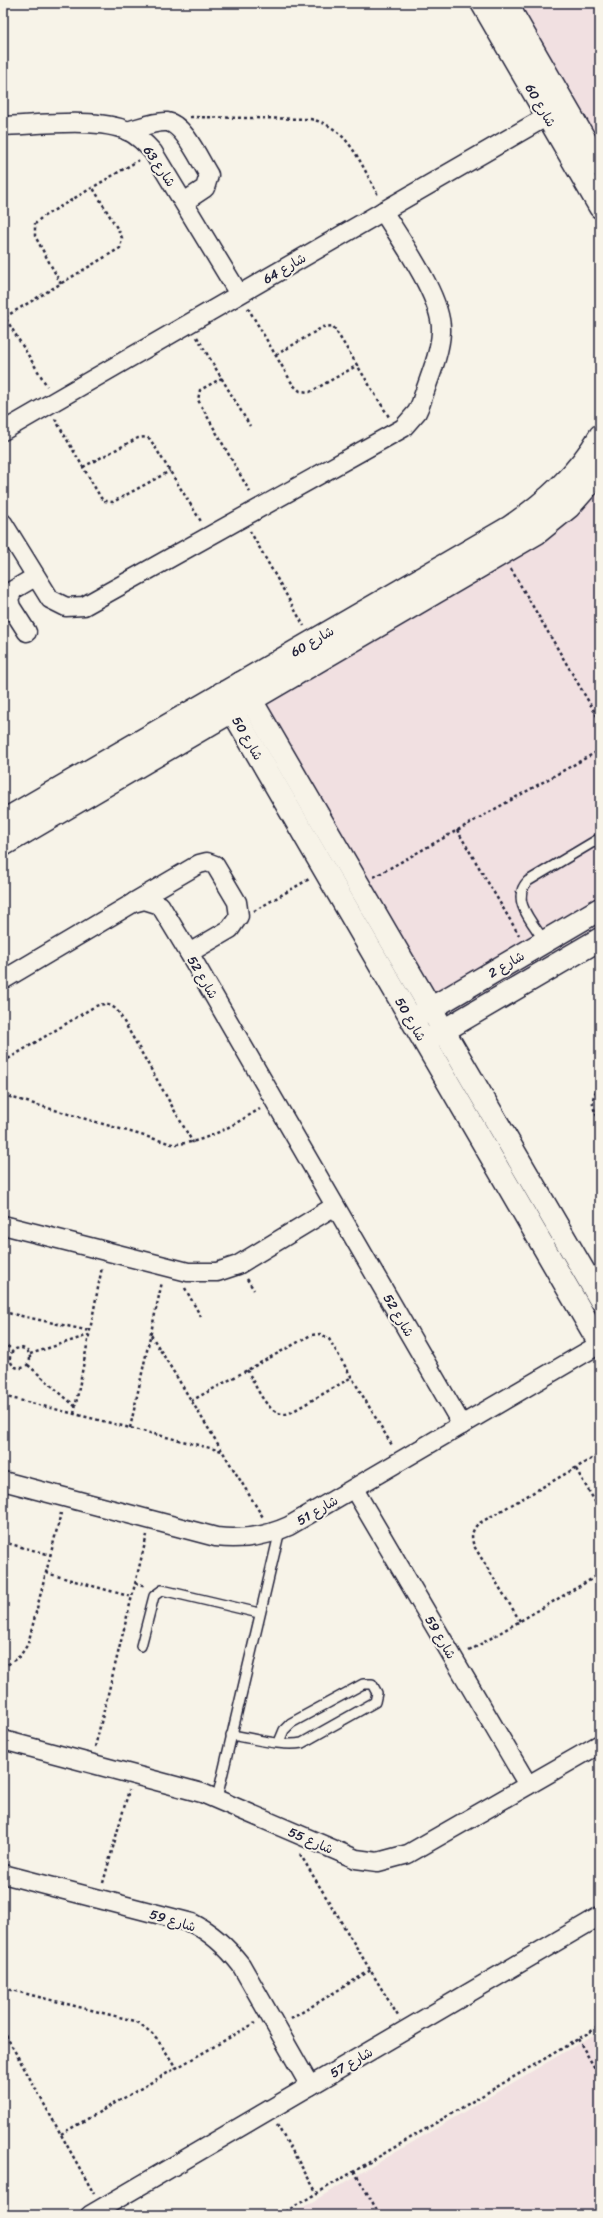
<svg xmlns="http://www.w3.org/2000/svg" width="603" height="2218" viewBox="0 0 603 2218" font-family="Sriracha,'Playpen Sans Arabic',sans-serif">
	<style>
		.built { fill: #f1e0e1 }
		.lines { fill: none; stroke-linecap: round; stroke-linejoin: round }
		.service-casing { stroke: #22223b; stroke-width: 12 }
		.minor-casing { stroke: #22223b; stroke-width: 21 }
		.tertiary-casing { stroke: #22223b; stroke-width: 25 }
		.path { stroke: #22223b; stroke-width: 2.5; stroke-dasharray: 3 3; stroke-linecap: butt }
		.service { stroke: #f7f3e8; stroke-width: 9 }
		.minor { stroke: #f7f3e8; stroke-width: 18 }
		.tertiary { stroke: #f7f3e8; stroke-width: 22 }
		.labels { text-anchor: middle; stroke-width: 4; stroke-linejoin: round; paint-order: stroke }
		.street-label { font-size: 13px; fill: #22223b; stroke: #f7f3e8 }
	</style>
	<rect width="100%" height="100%" fill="#f7f3e8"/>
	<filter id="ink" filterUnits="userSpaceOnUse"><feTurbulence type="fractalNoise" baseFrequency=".025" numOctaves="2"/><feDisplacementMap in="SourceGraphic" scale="8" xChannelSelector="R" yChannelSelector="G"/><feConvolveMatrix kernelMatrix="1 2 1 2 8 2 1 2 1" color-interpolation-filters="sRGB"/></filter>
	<g filter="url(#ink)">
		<g class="built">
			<path d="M 493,3 L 600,3 L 600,187 Z"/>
			<path d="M 600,454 L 600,924 L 428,1025 L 238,698 Z"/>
			<path d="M 600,2031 L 600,2215 L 290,2215 Z"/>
		</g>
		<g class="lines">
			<g class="service-casing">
				<g id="service">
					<path d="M 545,942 C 534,924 509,900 528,881 L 600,838"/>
					<path d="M 141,1646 L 154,1596 L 162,1590 L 259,1613"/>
					<path d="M 231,1735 C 252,1738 282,1747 302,1743 L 375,1702 L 377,1693 L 372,1684 L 363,1684 L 291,1723 L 284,1730 L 279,1742"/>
					<path d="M 217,1798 L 280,1530"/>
				</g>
			</g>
			<g class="minor-casing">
				<g id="minor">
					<path d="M 3,126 C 36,125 99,117 128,131 C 138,136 146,144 153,152 L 239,294"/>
					<path d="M 127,131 C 139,128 155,121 167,122 C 184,124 200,161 209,175 L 205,188 L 184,202"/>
					<path d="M 3,431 L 558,110"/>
					<path d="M 3,523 L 50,599 L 66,607 L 84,606 L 403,428 L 417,412 L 421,403 C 428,380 440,355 441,332 C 443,298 401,241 383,211"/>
					<path d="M 27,632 L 11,607 L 9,599 L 13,590 L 35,577"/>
					<path d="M 134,902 L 199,864 L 207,862 L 215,865 L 237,902 L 239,916 L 230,929 L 189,953"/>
					<path d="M 3,980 L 133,903 L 144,900 L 160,905 L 189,953 L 462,1425"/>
					<path d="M 3,1225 L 188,1272 L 217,1272 L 238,1265 L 335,1206"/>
					<path d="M 3,1481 L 216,1537 C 242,1540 265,1537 289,1526 L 600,1344"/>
					<path d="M 354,1489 L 528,1785"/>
					<path d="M 3,1740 L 202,1793 L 356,1859 L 378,1862 L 408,1854 L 600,1744"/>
					<path d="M 3,1874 L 192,1923 C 212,1933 227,1947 241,1965 L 310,2086"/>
					<path d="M 90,2215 L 600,1916"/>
				</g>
			</g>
			<g class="tertiary-casing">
				<g id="tertiary">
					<path d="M 482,3 L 600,207"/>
					<path d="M 506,3 L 600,166"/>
					<path d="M 241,683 L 600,1299"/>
					<path d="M 222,693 L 600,1344"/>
					<path d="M 3,821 L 510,527 C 546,502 578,474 600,436"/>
					<path d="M 3,845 L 537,533 L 569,507 L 600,472"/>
					<path d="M 418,1016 L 600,909"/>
					<path d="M 431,1038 L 600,939"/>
				</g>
			</g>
			<g class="path">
				<path d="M 5,111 L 5,3"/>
				<path d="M 190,117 L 310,119 C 349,127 360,163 378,195"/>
				<path d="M 61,284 L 35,236 L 35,224 L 41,218 L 139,160"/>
				<path d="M 248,308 L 293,385 L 300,391 L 310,392 L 358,365"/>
				<path d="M 3,314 L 47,386"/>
				<path d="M 5,317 L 120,248 L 122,238 L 120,233 L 93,188"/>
				<path d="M 197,337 L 250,426"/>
				<path d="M 276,355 L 323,327 L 333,326 L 389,417"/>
				<path d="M 222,378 L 200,390 L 198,400 L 251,494"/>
				<path d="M 55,419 L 101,498 L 105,501 L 113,502 L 170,471"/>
				<path d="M 83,467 L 138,438 L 146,437 L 150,439 L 202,523"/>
				<path d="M 250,531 L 304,626"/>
				<path d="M 511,569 L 600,721"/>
				<path d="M 457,830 L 519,935"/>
				<path d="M 374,877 L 600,750"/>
				<path d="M 254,911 L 309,879"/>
				<path d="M 3,1062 L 92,1008 C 102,1002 112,1003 119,1013 L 193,1143"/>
				<path d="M 600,1086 C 589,1099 592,1108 600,1121"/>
				<path d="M 3,1095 L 172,1144 C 205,1144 232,1125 260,1109"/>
				<path d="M 247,1279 L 254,1290"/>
				<path d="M 185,1288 L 201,1317"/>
				<path d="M 3,1312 L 90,1331"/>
				<path d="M 151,1335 L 264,1519"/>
				<path d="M 3,1342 L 12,1350"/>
				<circle cx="20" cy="1358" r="10"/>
				<path d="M 30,1354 L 89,1335"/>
				<path d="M 3,1363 L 10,1361"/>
				<path d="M 28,1365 L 76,1407"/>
				<path d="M 247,1370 C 256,1385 268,1420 290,1413 L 352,1377"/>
				<path d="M 3,1396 L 222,1451"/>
				<path d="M 191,1401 L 311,1335 L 321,1334 L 329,1339 L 393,1447"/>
				<path d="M 74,1414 L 102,1267"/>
				<path d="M 130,1428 L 162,1282"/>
				<path d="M 576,1469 L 600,1510"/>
				<path d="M 3,1542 L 51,1555"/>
				<path d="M 46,1573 L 132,1597"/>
				<path d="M 135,1583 L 146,1586"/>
				<path d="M 520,1621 L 474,1546 C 471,1538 471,1531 478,1524 L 600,1454"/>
				<path d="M 469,1651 L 600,1574"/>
				<path d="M 3,1668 L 20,1656 L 28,1644 L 61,1513"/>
				<path d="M 95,1747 L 147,1535"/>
				<path d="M 300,1854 L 398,2016"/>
				<path d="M 103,1883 L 129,1790"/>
				<path d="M 3,1988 L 135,2021 C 155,2032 164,2049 176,2068"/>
				<path d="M 291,2019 L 371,1970"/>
				<path d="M 3,2030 L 94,2194"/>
				<path d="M 578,2039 L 600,2077"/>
				<path d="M 277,2125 L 317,2193"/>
				<path d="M 61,2134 L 255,2023"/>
				<path d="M 354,2171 L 380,2215"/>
				<path d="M 280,2215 L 600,2026"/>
			</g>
			<use href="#service" class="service"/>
			<use href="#minor" class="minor"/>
			<use href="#tertiary" class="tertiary"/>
		</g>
	</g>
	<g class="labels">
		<g class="street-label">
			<text transform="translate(541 105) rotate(60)" y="5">شارع 60</text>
			<text transform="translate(160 166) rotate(56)" y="5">شارع 63</text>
			<text transform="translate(284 268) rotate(-30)" y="5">شارع 64</text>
			<text transform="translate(312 641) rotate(-30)" y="5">شارع 60</text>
			<text transform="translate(248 738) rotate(60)" y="5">شارع 50</text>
			<text transform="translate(506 964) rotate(-30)" y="5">شارع 2</text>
			<text transform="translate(203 977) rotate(60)" y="5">شارع 52</text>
			<text transform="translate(411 1019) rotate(60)" y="5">شارع 50</text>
			<text transform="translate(399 1315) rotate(60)" y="5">شارع 52</text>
			<text transform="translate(317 1510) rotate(-30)" y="5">شارع 51</text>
			<text transform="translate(441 1637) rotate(60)" y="5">شارع 59</text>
			<text transform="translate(311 1840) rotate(24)" y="5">شارع 55</text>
			<text transform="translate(173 1920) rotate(17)" y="5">شارع 59</text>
			<text transform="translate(351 2062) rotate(-30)" y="5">شارع 57</text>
		</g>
	</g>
	<rect width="603" height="2218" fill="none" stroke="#f7f3e8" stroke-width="16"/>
	<rect x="8" y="8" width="587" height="2202" fill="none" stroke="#22223b" stroke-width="1.5" filter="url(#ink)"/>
</svg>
